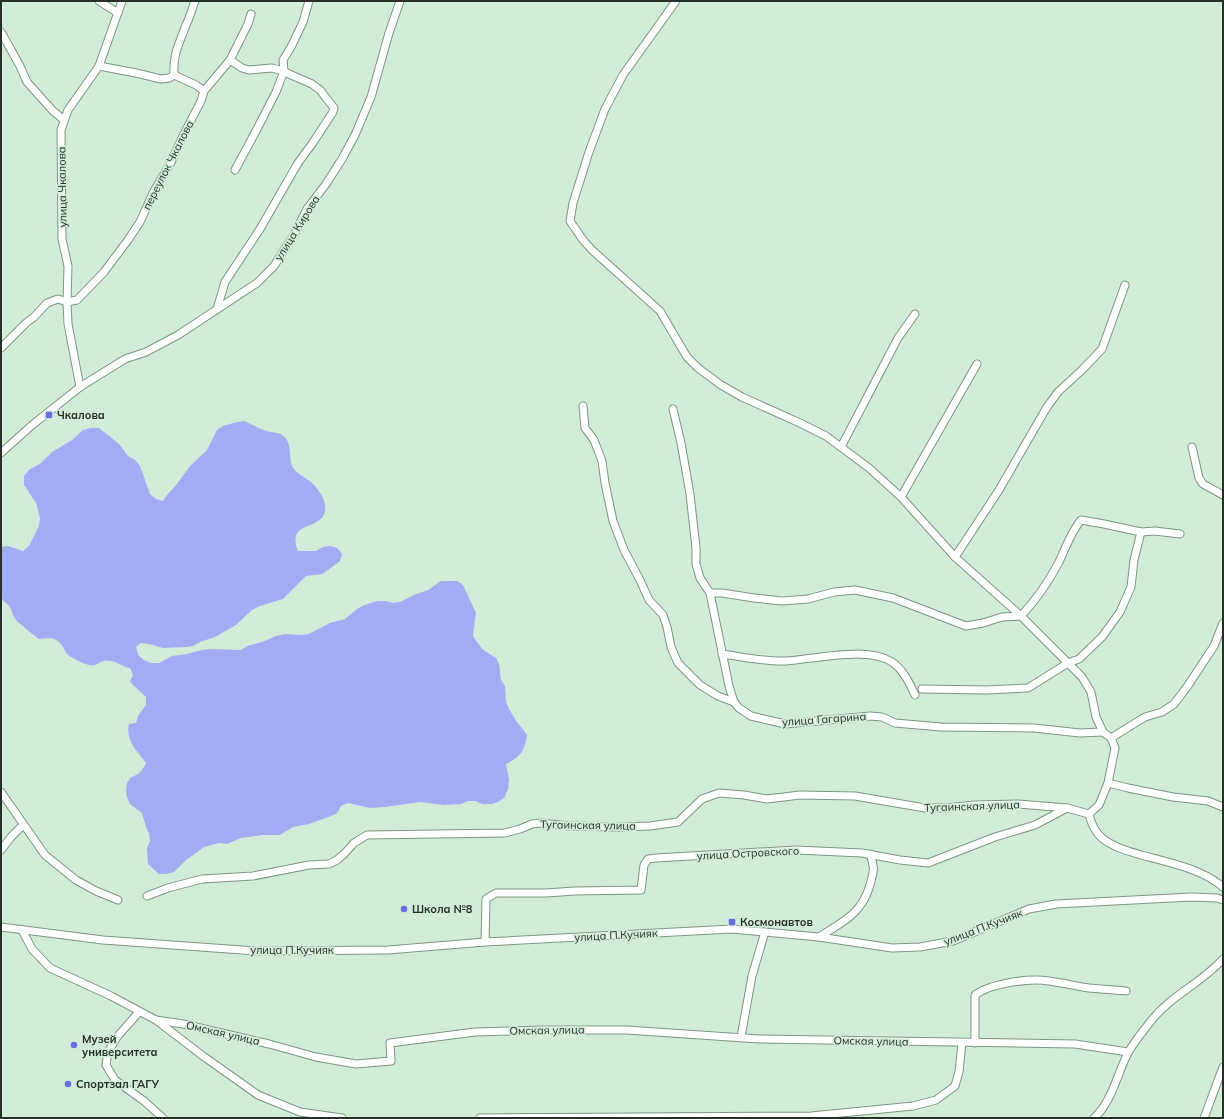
<svg xmlns="http://www.w3.org/2000/svg" width="1224" height="1119" viewBox="0 0 1224 1119" font-family="Mulish,sans-serif">
	<style>
		.forest { fill: #a1acf4 }
		.lines { fill: none; stroke-linecap: round; stroke-linejoin: round }
		.minor-casing { stroke: #7c9682; stroke-width: 9 }
		.minor { stroke: #fff; stroke-width: 7 }
		.poi-dot { fill: #676fe8; stroke: #d1edd8; stroke-width: 1.5 }
		.labels { text-anchor: middle; stroke-width: 3.5; stroke-linejoin: round; paint-order: stroke }
		.street-label { font-size: 11px; fill: #263028; stroke: #d1edd8 }
		.poi-label { font-size: 11px; font-weight: bold; fill: #263028; stroke: #d1edd8; text-anchor: start }
	</style>
	<rect width="100%" height="100%" fill="#d1edd8"/>
	<path class="forest" d="M 245,421 C 252,425 260,429 267,431 C 272,433 278,432 282,435 C 294,442 287,459 294,469 C 297,474 304,476 308,480 C 317,486 327,500 325,511 C 321,532 286,519 298,551 L 316,551 L 323,547 L 330,546 L 337,548 L 342,554 L 340,561 L 328,570 L 322,574 L 306,576 L 283,599 L 260,606 L 252,610 L 236,625 L 215,637 L 200,642 L 193,646 L 186,647 L 163,648 L 149,644 L 141,643 L 136,647 L 138,655 L 144,660 L 151,663 L 159,663 L 172,656 L 187,654 L 202,650 L 210,649 L 241,650 L 247,646 L 262,642 L 276,636 L 285,634 L 301,635 L 309,634 L 330,623 L 345,619 L 357,609 L 364,605 L 378,601 L 385,601 L 393,603 L 400,602 L 414,595 L 428,590 L 441,581 L 457,581 L 463,585 L 476,613 L 474,628 L 473,636 L 482,649 L 496,658 L 499,664 L 501,680 L 505,686 L 506,702 L 509,709 L 517,722 L 527,735 C 525,751 520,757 506,764 L 509,780 L 508,789 L 504,798 L 498,802 L 492,804 L 482,804 L 476,801 L 468,801 L 461,804 L 444,805 L 420,802 L 385,807 L 370,808 L 348,803 L 341,806 L 337,813 L 331,816 L 309,824 L 293,827 L 280,835 L 263,835 L 241,838 L 227,844 L 219,843 L 204,847 L 186,860 L 174,872 L 166,874 L 159,874 L 148,864 L 147,848 L 150,841 L 149,833 L 146,827 L 142,813 L 130,804 L 127,797 L 126,790 L 127,783 L 131,777 C 139,775 142,771 146,763 C 137,751 125,740 129,724 L 136,723 L 138,716 L 146,705 L 146,697 C 141,691 134,688 130,681 L 133,675 L 130,668 C 122,667 117,661 109,661 C 101,660 101,663 95,665 C 88,667 74,659 68,655 C 66,653 65,650 63,647 C 56,636 50,638 39,639 C 35,636 17,622 16,620 C 10,610 12,606 1,599 L 1,547 L 8,546 L 23,551 L 29,546 L 39,526 L 40,518 L 36,503 L 24,485 L 24,476 L 29,470 L 41,463 L 52,452 L 72,440 L 83,430 L 91,428 L 99,428 L 119,444 L 128,456 L 135,460 L 140,466 L 150,494 L 156,499 L 163,501 L 168,494 L 177,484 L 190,466 L 207,450 L 217,430 L 223,426 L 237,422 Z"/>
	<g class="lines">
		<g class="minor-casing">
			<g id="minor">
				<path d="M 99,1 L 118,13"/>
				<path d="M 676,1 L 623,75 L 605,109 L 589,152 L 573,203 L 570,221 L 583,240 L 592,250 L 660,311 L 687,357 L 698,368 L 721,385 L 742,397 L 800,423 L 826,436 L 869,468 L 901,497 L 955,557 L 1021,616 L 1082,677 L 1091,692 L 1096,717 L 1103,732 L 1111,738 L 1115,748 L 1108,783 L 1099,805 L 1089,814"/>
				<path d="M 1,32 L 20,66 L 27,82 L 53,111 L 64,120"/>
				<path d="M 99,66 L 136,73 L 161,79 L 169,78 L 174,75 L 196,85 L 204,91"/>
				<path d="M 174,75 C 173,52 179,45 186,25 C 190,17 192,9 195,1"/>
				<path d="M 235,170 L 256,131 L 276,92 L 284,71 L 283,60 L 291,47 L 303,22 L 309,1"/>
				<path d="M 217,309 L 225,282 L 260,229 L 298,163 L 312,144 L 333,112 L 334,108 L 320,90 L 312,84 L 289,74 L 284,71 L 272,68 L 249,70 L 242,68 L 230,60"/>
				<path d="M 1,348 L 26,323 L 34,317 L 47,303 L 58,299 L 67,302 L 77,300 L 104,272 L 128,240 L 140,222 L 153,193 L 170,164 L 185,132 L 201,101 L 204,91 L 230,60 L 248,24 L 251,14"/>
				<path d="M 80,387 L 68,324 L 67,302 L 68,266 L 62,239 L 61,130 L 68,110 L 99,66 L 122,1"/>
				<path d="M 583,406 L 585,428 L 594,440 L 602,461 L 605,483 L 613,521 L 624,550 L 640,580 L 649,600 L 663,615 L 667,627 L 671,647 L 678,663 L 700,685 L 718,696 L 734,702"/>
				<path d="M 673,409 L 681,443 L 690,494 L 696,548 L 696,564 L 700,578 L 710,593 L 729,686 L 734,702 L 739,708 L 751,716 L 785,724 L 870,716 L 882,717 L 895,723 L 941,727 L 1034,728 L 1080,733 L 1103,732"/>
				<path d="M 841,447 L 898,338 L 915,314"/>
				<path d="M 1192,447 L 1199,478 L 1203,484 L 1223,495"/>
				<path d="M 1,453 L 31,426 L 80,387 L 125,359 L 146,352 L 178,335 L 257,283 L 274,266 L 294,235 L 307,209 L 326,184 L 342,159 L 355,135 L 371,97 L 389,33 L 400,1"/>
				<path d="M 901,497 L 977,364"/>
				<path d="M 955,557 L 999,490 L 1047,407 L 1058,392 L 1082,370 L 1102,349 L 1125,285"/>
				<path d="M 710,593 L 722,593 L 754,598 L 782,601 L 808,599 L 834,592 L 855,590 L 893,598 L 966,626 L 983,623 L 1002,617 L 1021,616 C 1036,600 1049,581 1059,562 C 1066,547 1071,532 1081,520 L 1104,524 L 1141,532 L 1155,531 L 1180,534"/>
				<path d="M 722,654 C 743,657 765,662 786,661 C 816,659 866,646 892,662 C 903,669 910,684 915,695"/>
				<path d="M 922,689 L 986,690 L 1028,688 L 1068,663 L 1079,659 L 1102,637 L 1120,612 L 1131,587 L 1134,560 L 1141,532"/>
				<path d="M 1111,738 L 1145,717 L 1162,712 L 1174,704 L 1187,687 L 1214,646 L 1223,623"/>
				<path d="M 1108,783 L 1128,788 L 1173,797 L 1208,801 L 1223,807"/>
				<path d="M 1,792 L 45,855 L 76,880 L 96,891 L 118,900"/>
				<path d="M 1,850 L 11,837 L 23,825"/>
				<path d="M 147,896 L 168,888 L 202,879 L 253,876 L 309,865 L 329,864 L 337,860 L 344,854 L 354,843 L 367,835 L 505,833 L 520,829 L 532,824 L 541,823 L 569,826 L 620,827 L 650,826 L 678,822 L 702,799 L 719,793 L 744,795 L 767,799 L 800,795 L 855,796 L 925,808 L 945,808 L 975,805 L 1018,804 L 1067,808 L 1089,814 C 1091,823 1095,832 1102,838 C 1113,847 1128,851 1141,855 C 1168,862 1202,869 1223,887"/>
				<path d="M 1,927 L 103,940 L 256,951 L 388,950 L 485,942 L 732,929 L 819,937 L 892,948 L 920,947 L 953,941 L 1029,909 L 1056,904 L 1191,897 L 1217,898 L 1223,900"/>
				<path d="M 22,930 L 32,949 L 50,968 L 111,996 L 156,1020 L 183,1024 L 269,1044 L 316,1057 L 356,1064 L 391,1061 L 390,1043 L 475,1032 L 543,1030 L 627,1030 L 759,1039 L 1075,1044 L 1128,1052"/>
				<path d="M 819,937 C 842,922 862,914 870,885 C 874,870 875,869 870,854"/>
				<path d="M 485,942 L 486,899 L 496,893 L 546,893 L 575,891 L 641,890 L 644,865 L 648,859 L 656,858 L 796,850 L 862,853 L 900,860 L 928,863 L 995,837 L 1035,825 L 1067,808"/>
				<path d="M 139,1012 L 117,1037 L 108,1052 L 106,1065 L 115,1080 L 144,1101 L 163,1118"/>
				<path d="M 156,1020 L 203,1056 L 258,1095 L 300,1112 L 342,1118"/>
				<path d="M 741,1037 L 752,976 L 765,932"/>
				<path d="M 975,1043 L 975,995 C 991,983 1030,978 1049,981 C 1063,983 1076,986 1089,988 C 1101,989 1114,990 1126,991"/>
				<path d="M 480,1118 L 811,1116 L 913,1106 L 936,1100 L 955,1086 L 959,1072 L 962,1043"/>
				<path d="M 1094,1118 C 1112,1102 1117,1074 1128,1053 C 1134,1042 1143,1031 1151,1021 C 1171,995 1202,983 1223,959"/>
				<path d="M 1204,1118 L 1223,1067"/>
			</g>
		</g>
		<use href="#minor" class="minor"/>
	</g>
	<g class="poi-dot">
		<rect x="45" y="411" width="8" height="8" rx="2"/>
		<circle cx="404" cy="909" r="4"/>
		<rect x="728" y="918" width="8" height="8" rx="2"/>
		<circle cx="74" cy="1045" r="4"/>
		<circle cx="68" cy="1084" r="4"/>
	</g>
	<g class="labels">
		<g class="street-label">
			<text transform="translate(168 165) rotate(-63)" y="4">переулок Чкалова</text>
			<text transform="translate(62 187) rotate(-91)" y="4">улица Чкалова</text>
			<text transform="translate(297 228) rotate(-58)" y="4">улица Кирова</text>
			<text transform="translate(824 719) rotate(-4)" y="4">улица Гагарина</text>
			<text transform="translate(972 806) rotate(-2)" y="4">Тугаинская улица</text>
			<text transform="translate(588 825) rotate(1)" y="4">Тугаинская улица</text>
			<text transform="translate(748 853) rotate(-3)" y="4">улица Островского</text>
			<text transform="translate(983 927) rotate(-21)" y="4">улица П.Кучияк</text>
			<text transform="translate(616 935) rotate(-3)" y="4">улица П.Кучияк</text>
			<text x="292" y="954">улица П.Кучияк</text>
			<text transform="translate(547 1030) rotate(-1)" y="4">Омская улица</text>
			<text transform="translate(223 1033) rotate(13)" y="4">Омская улица</text>
			<text transform="translate(871 1041) rotate(1)" y="4">Омская улица</text>
		</g>
		<g class="poi-label">
			<text x="57" y="419">Чкалова</text>
			<text x="412" y="913">Школа №8</text>
			<text x="740" y="926">Космонавтов</text>
			<text x="82" y="1043">Музей<tspan x="82" dy="13">университета</tspan></text>
			<text x="76" y="1088">Спортзал ГАГУ</text>
		</g>
	</g>
	<rect width="1224" height="1119" fill="none" stroke="#263028" stroke-width="4"/>
</svg>
